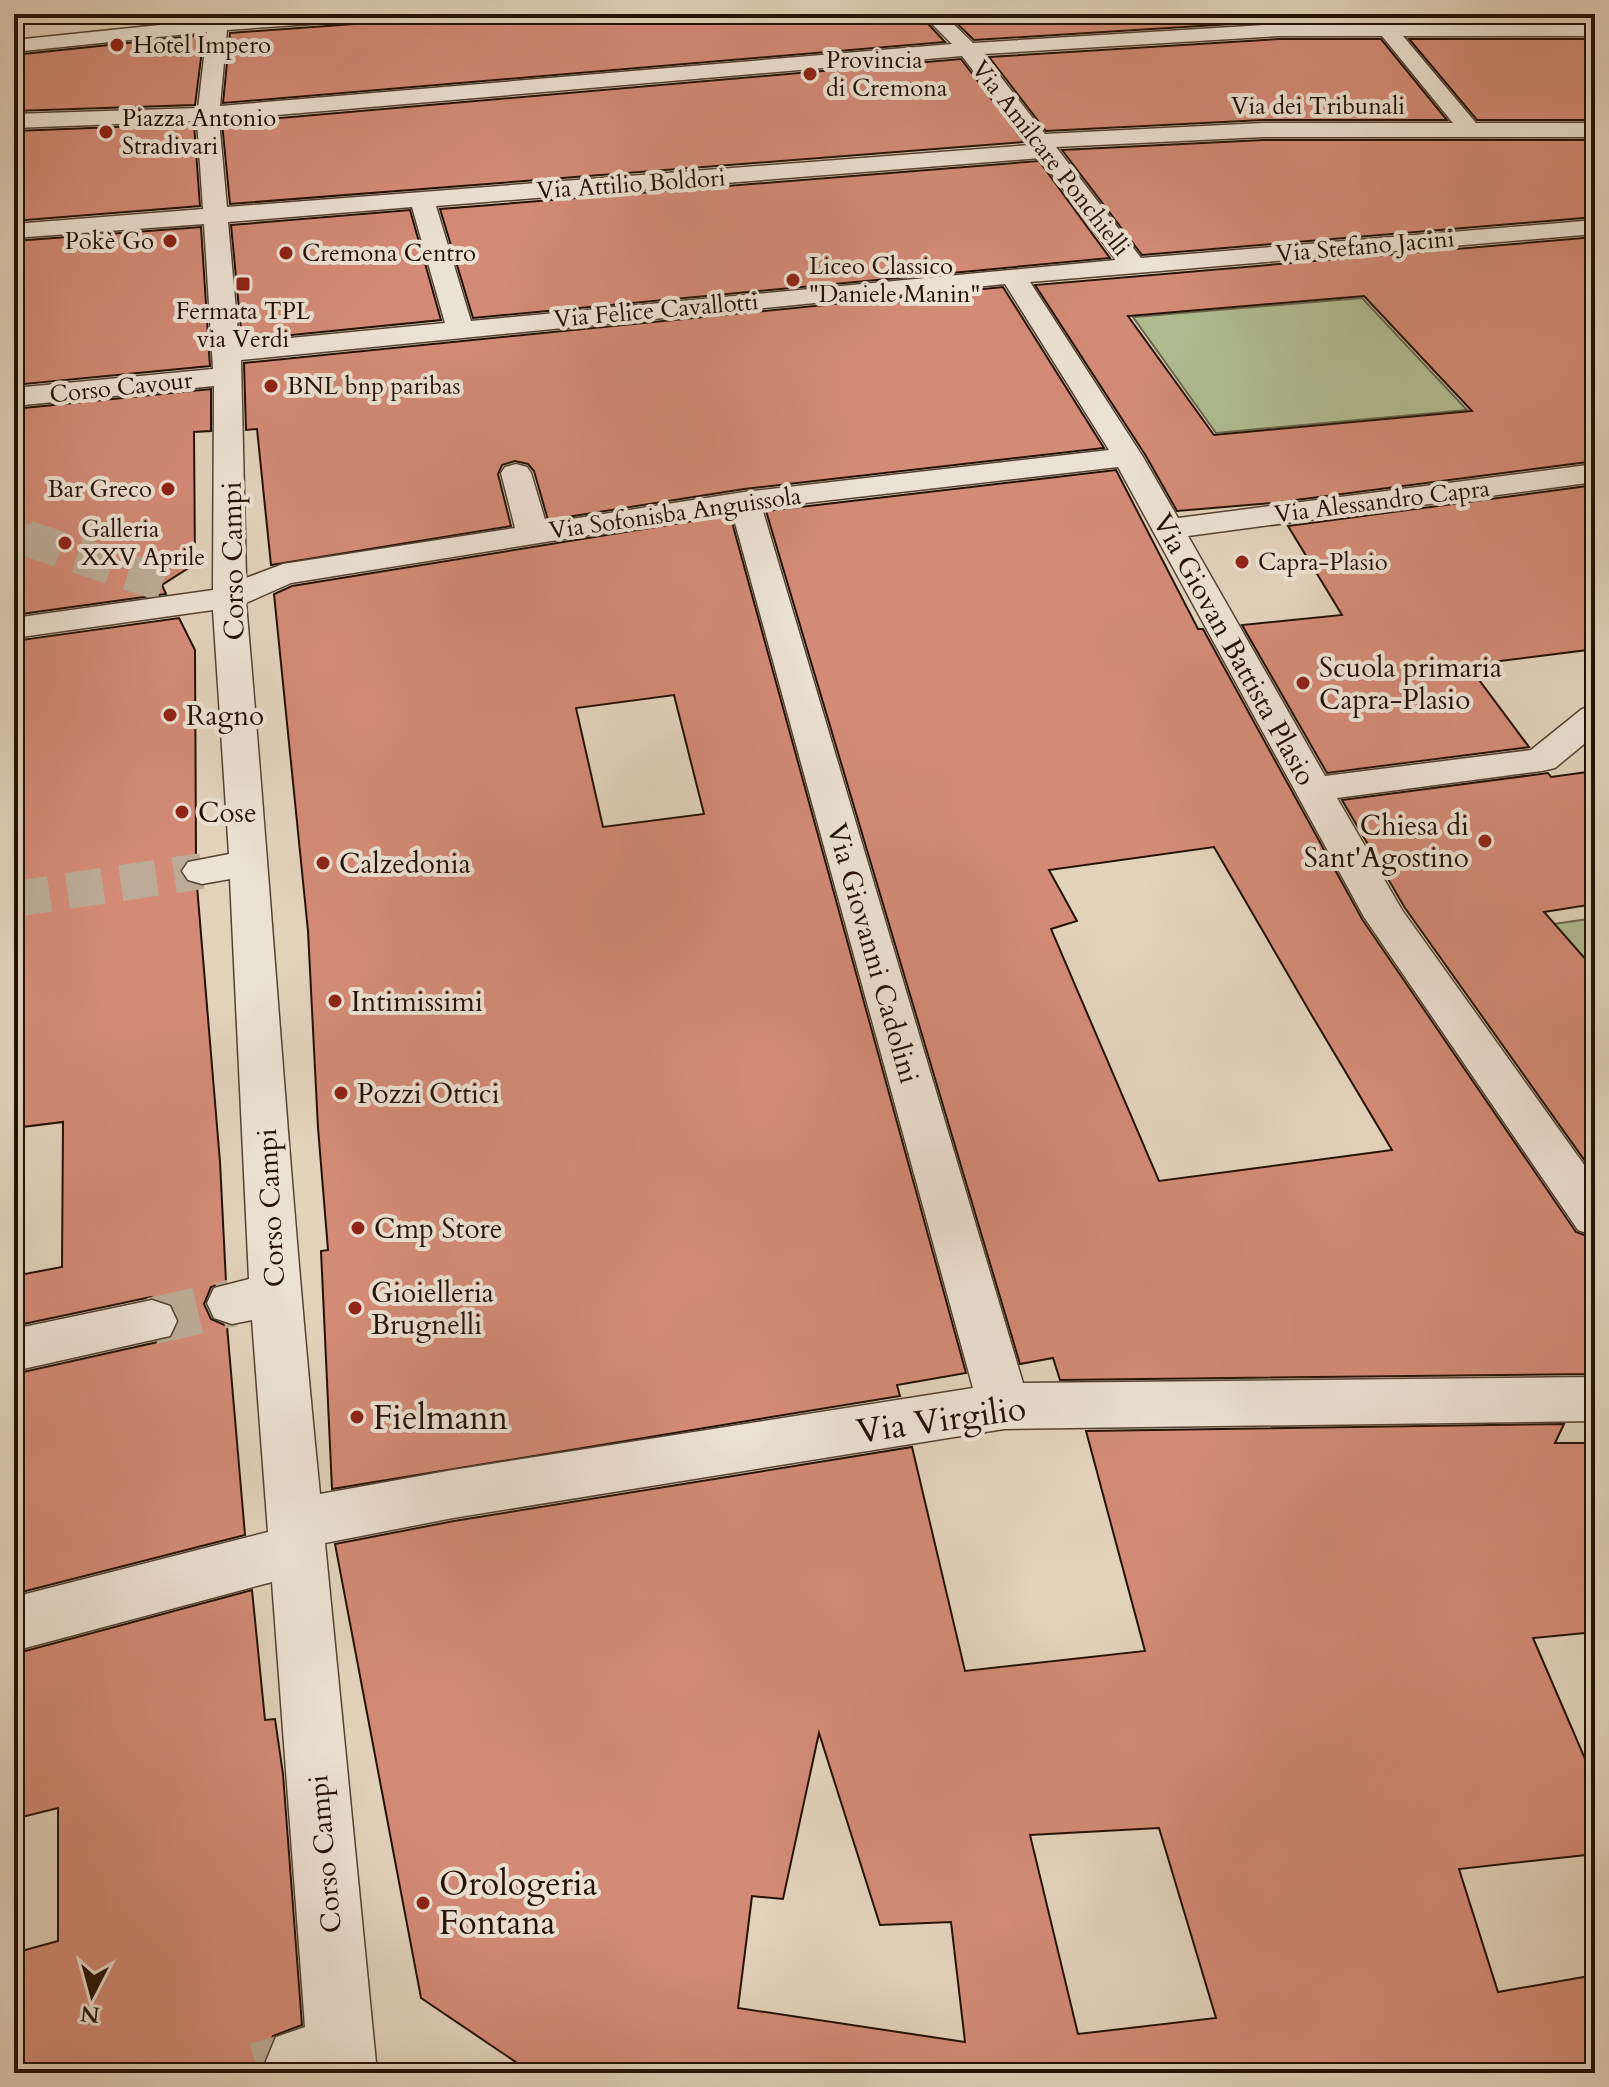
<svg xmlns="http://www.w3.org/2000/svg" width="1609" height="2087" viewBox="0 0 1609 2087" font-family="Cardo,serif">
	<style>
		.green { fill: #b0bd92; stroke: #6a674c; stroke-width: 2 }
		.building { fill: #d48b76; stroke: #241105; stroke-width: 2; fill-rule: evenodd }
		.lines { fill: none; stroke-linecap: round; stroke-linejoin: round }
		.street-tunnel-far3 { stroke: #bcac97; stroke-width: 28; stroke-dasharray: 28 14; stroke-linecap: butt }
		.street-tunnel-far2 { stroke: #bcac97; stroke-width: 36; stroke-dasharray: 36 18; stroke-linecap: butt }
		.street-tunnel-far1 { stroke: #bcac97; stroke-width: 47; stroke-dasharray: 47 23; stroke-linecap: butt }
		.street-tunnel { stroke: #bcac97; stroke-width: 61; stroke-dasharray: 61 30; stroke-linecap: butt }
		.street-casing { stroke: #544232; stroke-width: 3 }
		.street { fill: #ece2d3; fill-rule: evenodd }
		.poi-dot { fill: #8f2418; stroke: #ece2d3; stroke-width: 3 }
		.labels { text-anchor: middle; stroke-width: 8; stroke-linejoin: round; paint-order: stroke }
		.far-poi-label { font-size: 24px; fill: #241105; stroke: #ece2d3; text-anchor: start }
		.far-street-label { font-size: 24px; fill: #241105; stroke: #ece2d3 }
		.street-label { font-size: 28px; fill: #241105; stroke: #ece2d3 }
		.poi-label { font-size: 28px; fill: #241105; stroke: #ece2d3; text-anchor: start }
		.near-poi-label { font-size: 34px; fill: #241105; stroke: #ece2d3; text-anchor: start }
		.near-street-label { font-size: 34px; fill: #241105; stroke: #ece2d3 }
	</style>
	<rect width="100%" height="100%" fill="#e2d3bb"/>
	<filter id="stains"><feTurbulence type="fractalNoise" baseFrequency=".0025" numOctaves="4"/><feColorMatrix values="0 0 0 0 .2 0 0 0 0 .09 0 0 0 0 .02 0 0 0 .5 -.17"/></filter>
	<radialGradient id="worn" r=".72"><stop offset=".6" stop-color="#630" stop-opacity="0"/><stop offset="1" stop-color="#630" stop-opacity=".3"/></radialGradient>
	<g class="green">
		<path d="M 1362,298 L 1467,410 L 1216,433 L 1133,317 Z"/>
		<path d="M 1595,918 L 1595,972 L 1554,924 Z"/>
	</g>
	<g class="building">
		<path d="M 381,14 L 919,14 L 945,42 L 223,103 L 230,33 L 368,23 Z"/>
		<path d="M 947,14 L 1595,14 L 1595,21 L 1280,21 L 974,40 Z"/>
		<path d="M 204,35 L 195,105 L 14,111 L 14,55 Z"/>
		<path d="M 1280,39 L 1381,39 L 1447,120 L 1263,120 L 1046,131 L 989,57 Z"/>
		<path d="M 1409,39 L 1595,39 L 1595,120 L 1477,120 Z"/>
		<path d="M 961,59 L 1024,142 L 230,204 L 222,123 Z"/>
		<path d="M 194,124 L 200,206 L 14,221 L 14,131 Z"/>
		<path d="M 1263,140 L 1595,140 L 1595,217 L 1142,255 L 1062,150 Z"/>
		<path d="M 1039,161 L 1110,258 L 473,318 L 440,209 Z"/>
		<path d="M 410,210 L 441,320 L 242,340 L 231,225 Z"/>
		<path d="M 201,227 L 210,366 L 14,385 L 14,241 Z"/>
		<path d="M 1595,237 L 1595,461 L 1273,503 L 1177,511 L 1146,456 L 1035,285 ZM 1364,296 L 1472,411 L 1214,435 L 1128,316 Z"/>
		<path d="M 1003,287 L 1104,448 L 744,489 L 548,520 L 534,471 L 528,464 L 515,461 L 502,465 L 498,474 L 511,526 L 271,565 L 257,429 L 246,430 L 244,363 Z"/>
		<path d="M 211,389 L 211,431 L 194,432 L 195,564 L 162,585 L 166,594 L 14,615 L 14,409 Z"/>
		<path d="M 1116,470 L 1198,629 L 1203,629 L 1362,919 L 1576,1232 L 1595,1239 L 1595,1364 L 1590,1374 L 1060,1380 L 1053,1358 L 1020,1364 L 766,511 ZM 1214,847 L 1311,1014 L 1392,1150 L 1159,1181 L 1051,929 L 1077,921 L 1049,870 Z"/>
		<path d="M 1595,485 L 1595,649 L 1468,665 L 1529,747 L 1327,773 L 1242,625 L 1342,615 L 1288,526 Z"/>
		<path d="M 730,515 L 966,1373 L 897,1385 L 900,1396 L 332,1489 L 321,1251 L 328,1250 L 318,1128 L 308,931 L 274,594 L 292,586 ZM 674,695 L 704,814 L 603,827 L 576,708 Z"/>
		<path d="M 179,618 L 195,650 L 196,857 L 186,860 L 180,873 L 186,882 L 197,886 L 220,1162 L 226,1282 L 211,1287 L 204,1304 L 211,1319 L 227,1326 L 245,1535 L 14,1594 L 14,1374 L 171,1339 L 180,1322 L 173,1305 L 151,1297 L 14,1326 L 14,1276 L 62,1267 L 63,1122 L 14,1128 L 14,641 Z"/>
		<path d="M 1595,771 L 1595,904 L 1544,912 L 1595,970 L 1595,1175 L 1405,908 L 1342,800 L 1548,773 L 1551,777 Z"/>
		<path d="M 1564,1424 L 1555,1443 L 1595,1443 L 1595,1632 L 1533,1638 L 1595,1782 L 1595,1854 L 1459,1869 L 1498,1992 L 1595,1975 L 1595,2073 L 532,2073 L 421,1998 L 335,1544 L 454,1521 L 912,1447 L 965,1671 L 1145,1651 L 1086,1431 ZM 819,1733 L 880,1925 L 951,1922 L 965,2042 L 738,2008 L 752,1896 L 783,1899 ZM 1159,1828 L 1216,2018 L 1078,2034 L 1030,1835 Z"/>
		<path d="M 252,1590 L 265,1720 L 275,1719 L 283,1774 L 302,2025 L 273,2036 L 263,2060 L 268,2073 L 14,2073 L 14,1953 L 58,1941 L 58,1808 L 14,1819 L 14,1654 Z"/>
	</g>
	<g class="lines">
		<path class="street-tunnel-far3" d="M 14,534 L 32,540"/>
		<g class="street-tunnel-far2">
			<path d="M 26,538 L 164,584"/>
			<path d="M 14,899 L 202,871"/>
		</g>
		<path class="street-tunnel-far1" d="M 152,1321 L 232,1303"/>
		<path class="street-tunnel" d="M 258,2073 L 300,2061"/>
		<g class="street-casing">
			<g id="street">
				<path d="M 209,14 L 229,14 L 228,18 L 287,14 L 378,14 L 368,20 L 227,30 L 220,106 L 952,44 L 922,14 L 943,14 L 973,43 L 1280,24 L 1595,24 L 1595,36 L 1403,36 L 1476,123 L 1595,123 L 1595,137 L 1263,137 L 1056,147 L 1141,258 L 1595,220 L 1595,234 L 1030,282 L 1143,457 L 1178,518 L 1595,464 L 1595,482 L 1188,536 L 1325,776 L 1531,750 L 1582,709 L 1595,706 L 1595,735 L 1555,768 L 1542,771 L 1337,798 L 1402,910 L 1595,1180 L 1595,1236 L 1578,1230 L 1364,917 L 1118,467 L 762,508 L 1023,1383 L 1595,1377 L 1595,1421 L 1004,1429 L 453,1518 L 325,1543 L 377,2073 L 271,2073 L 266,2061 L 276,2037 L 305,2027 L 272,1582 L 14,1651 L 14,1597 L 268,1532 L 252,1320 L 232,1324 L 214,1318 L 207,1303 L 214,1288 L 249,1279 L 230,879 L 202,884 L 188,880 L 182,871 L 188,862 L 229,854 L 213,610 L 14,638 L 14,618 L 213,590 L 214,386 L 14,406 L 14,388 L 213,369 L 204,224 L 14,238 L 14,224 L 203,209 L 197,121 L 14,128 L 14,114 L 198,108 L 207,32 L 14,52 L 14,40 L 208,20 ZM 1280,36 L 1382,36 L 1453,123 L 1263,123 L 1045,134 L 983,54 ZM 962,56 L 1030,145 L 227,207 L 219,120 ZM 1040,158 L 1116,260 L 471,321 L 436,206 ZM 412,207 L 445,323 L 239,343 L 228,222 ZM 1005,284 L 1109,450 L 744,492 L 546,523 L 531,473 L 527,467 L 516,464 L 505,467 L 501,473 L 515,528 L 283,564 L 246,578 L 241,360 ZM 732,512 L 973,1388 L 453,1470 L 320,1494 C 290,1197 272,900 246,603 L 291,583 Z"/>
				<path d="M 152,1300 L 170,1306 L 177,1321 L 170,1336 L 14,1371 L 14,1329 Z"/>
			</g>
		</g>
		<use href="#street" class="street"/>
	</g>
	<g class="poi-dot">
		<circle cx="117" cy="45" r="8"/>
		<circle cx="810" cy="74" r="8"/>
		<circle cx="106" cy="132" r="8"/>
		<circle cx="170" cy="241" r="8"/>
		<circle cx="286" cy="253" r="8"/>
		<circle cx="793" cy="280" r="8"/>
		<rect x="235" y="276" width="16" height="16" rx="4"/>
		<circle cx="271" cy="386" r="8"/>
		<circle cx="168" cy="489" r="8"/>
		<circle cx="65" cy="543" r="8"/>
		<circle cx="1242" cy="562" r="8"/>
		<circle cx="1303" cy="683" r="8"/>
		<circle cx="170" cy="715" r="8"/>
		<circle cx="182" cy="812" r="8"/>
		<circle cx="1485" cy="841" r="8"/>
		<circle cx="323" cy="863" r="8"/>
		<circle cx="335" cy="1001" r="8"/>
		<circle cx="341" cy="1093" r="8"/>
		<circle cx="358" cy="1228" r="8"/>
		<circle cx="355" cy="1308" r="8"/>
		<circle cx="357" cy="1417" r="8"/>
		<circle cx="423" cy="1903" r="8"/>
	</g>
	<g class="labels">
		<g class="far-poi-label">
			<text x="133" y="53">Hotel Impero</text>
			<text x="826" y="68">Provincia<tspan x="826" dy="28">di Cremona</tspan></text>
			<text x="122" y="126">Piazza Antonio<tspan x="122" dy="28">Stradivari</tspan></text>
			<text x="154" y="249" text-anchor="end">Pokè Go</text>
			<text x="302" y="261">Cremona Centro</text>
			<text x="809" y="274">Liceo Classico<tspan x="809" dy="28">"Daniele Manin"</tspan></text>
			<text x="243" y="319" text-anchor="middle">Fermata TPL<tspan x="243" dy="28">via Verdi</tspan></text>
			<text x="287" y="394">BNL bnp paribas</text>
			<text x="152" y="497" text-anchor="end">Bar Greco</text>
			<text x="81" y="537">Galleria<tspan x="81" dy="28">XXV Aprile</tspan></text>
			<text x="1258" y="570">Capra-Plasio</text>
		</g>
		<g class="far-street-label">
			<text x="1318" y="114">Via dei Tribunali</text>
			<text transform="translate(1051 158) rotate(52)" y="8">Via Amilcare Ponchielli</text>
			<text transform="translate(631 184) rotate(-4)" y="8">Via Attilio Boldori</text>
			<text transform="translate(1365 246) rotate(-5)" y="8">Via Stefano Jacini</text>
			<text transform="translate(656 310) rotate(-5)" y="8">Via Felice Cavallotti</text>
			<text transform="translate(121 387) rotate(-6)" y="8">Corso Cavour</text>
			<text transform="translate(1382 501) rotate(-7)" y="8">Via Alessandro Capra</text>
			<text transform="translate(675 513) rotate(-8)" y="8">Via Sofonisba Anguissola</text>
		</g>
		<g class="street-label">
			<text transform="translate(232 561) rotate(-91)" y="10">Corso Campi</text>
			<text transform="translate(1235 649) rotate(61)" y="10">Via Giovan Battista Plasio</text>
			<text transform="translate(874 953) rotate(74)" y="10">Via Giovanni Cadolini</text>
			<text transform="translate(270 1208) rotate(-93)" y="10">Corso Campi</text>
			<text transform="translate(324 1854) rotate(-95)" y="10">Corso Campi</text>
		</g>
		<g class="poi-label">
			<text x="1319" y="677">Scuola primaria<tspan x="1319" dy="32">Capra-Plasio</tspan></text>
			<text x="186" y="725">Ragno</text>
			<text x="198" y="822">Cose</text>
			<text x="1469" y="835" text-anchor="end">Chiesa di<tspan x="1469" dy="32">Sant'Agostino</tspan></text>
			<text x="339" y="873">Calzedonia</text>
			<text x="351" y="1011">Intimissimi</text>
			<text x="357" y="1103">Pozzi Ottici</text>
			<text x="374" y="1238">Cmp Store</text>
			<text x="371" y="1302">Gioielleria<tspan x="371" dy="32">Brugnelli</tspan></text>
		</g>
		<g class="near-poi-label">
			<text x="373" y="1429">Fielmann</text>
			<text x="439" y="1895">Orologeria<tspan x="439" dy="39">Fontana</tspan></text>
		</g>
		<g class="near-street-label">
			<text transform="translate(941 1419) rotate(-8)" y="12">Via Virgilio</text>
		</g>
	</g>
	<rect width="1609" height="2087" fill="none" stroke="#e2d3bb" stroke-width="48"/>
	<rect x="16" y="16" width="1577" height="2055" fill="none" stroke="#241105" stroke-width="4"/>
	<rect x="24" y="24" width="1561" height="2039" fill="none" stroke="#241105" stroke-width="2"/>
	<g transform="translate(92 1995) rotate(186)" stroke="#ece2d3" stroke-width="6" paint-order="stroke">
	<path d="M0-6L14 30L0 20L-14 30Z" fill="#241105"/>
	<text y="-12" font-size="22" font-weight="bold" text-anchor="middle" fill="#241105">N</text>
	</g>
	<rect width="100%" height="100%" filter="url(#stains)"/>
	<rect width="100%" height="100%" fill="url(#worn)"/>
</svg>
